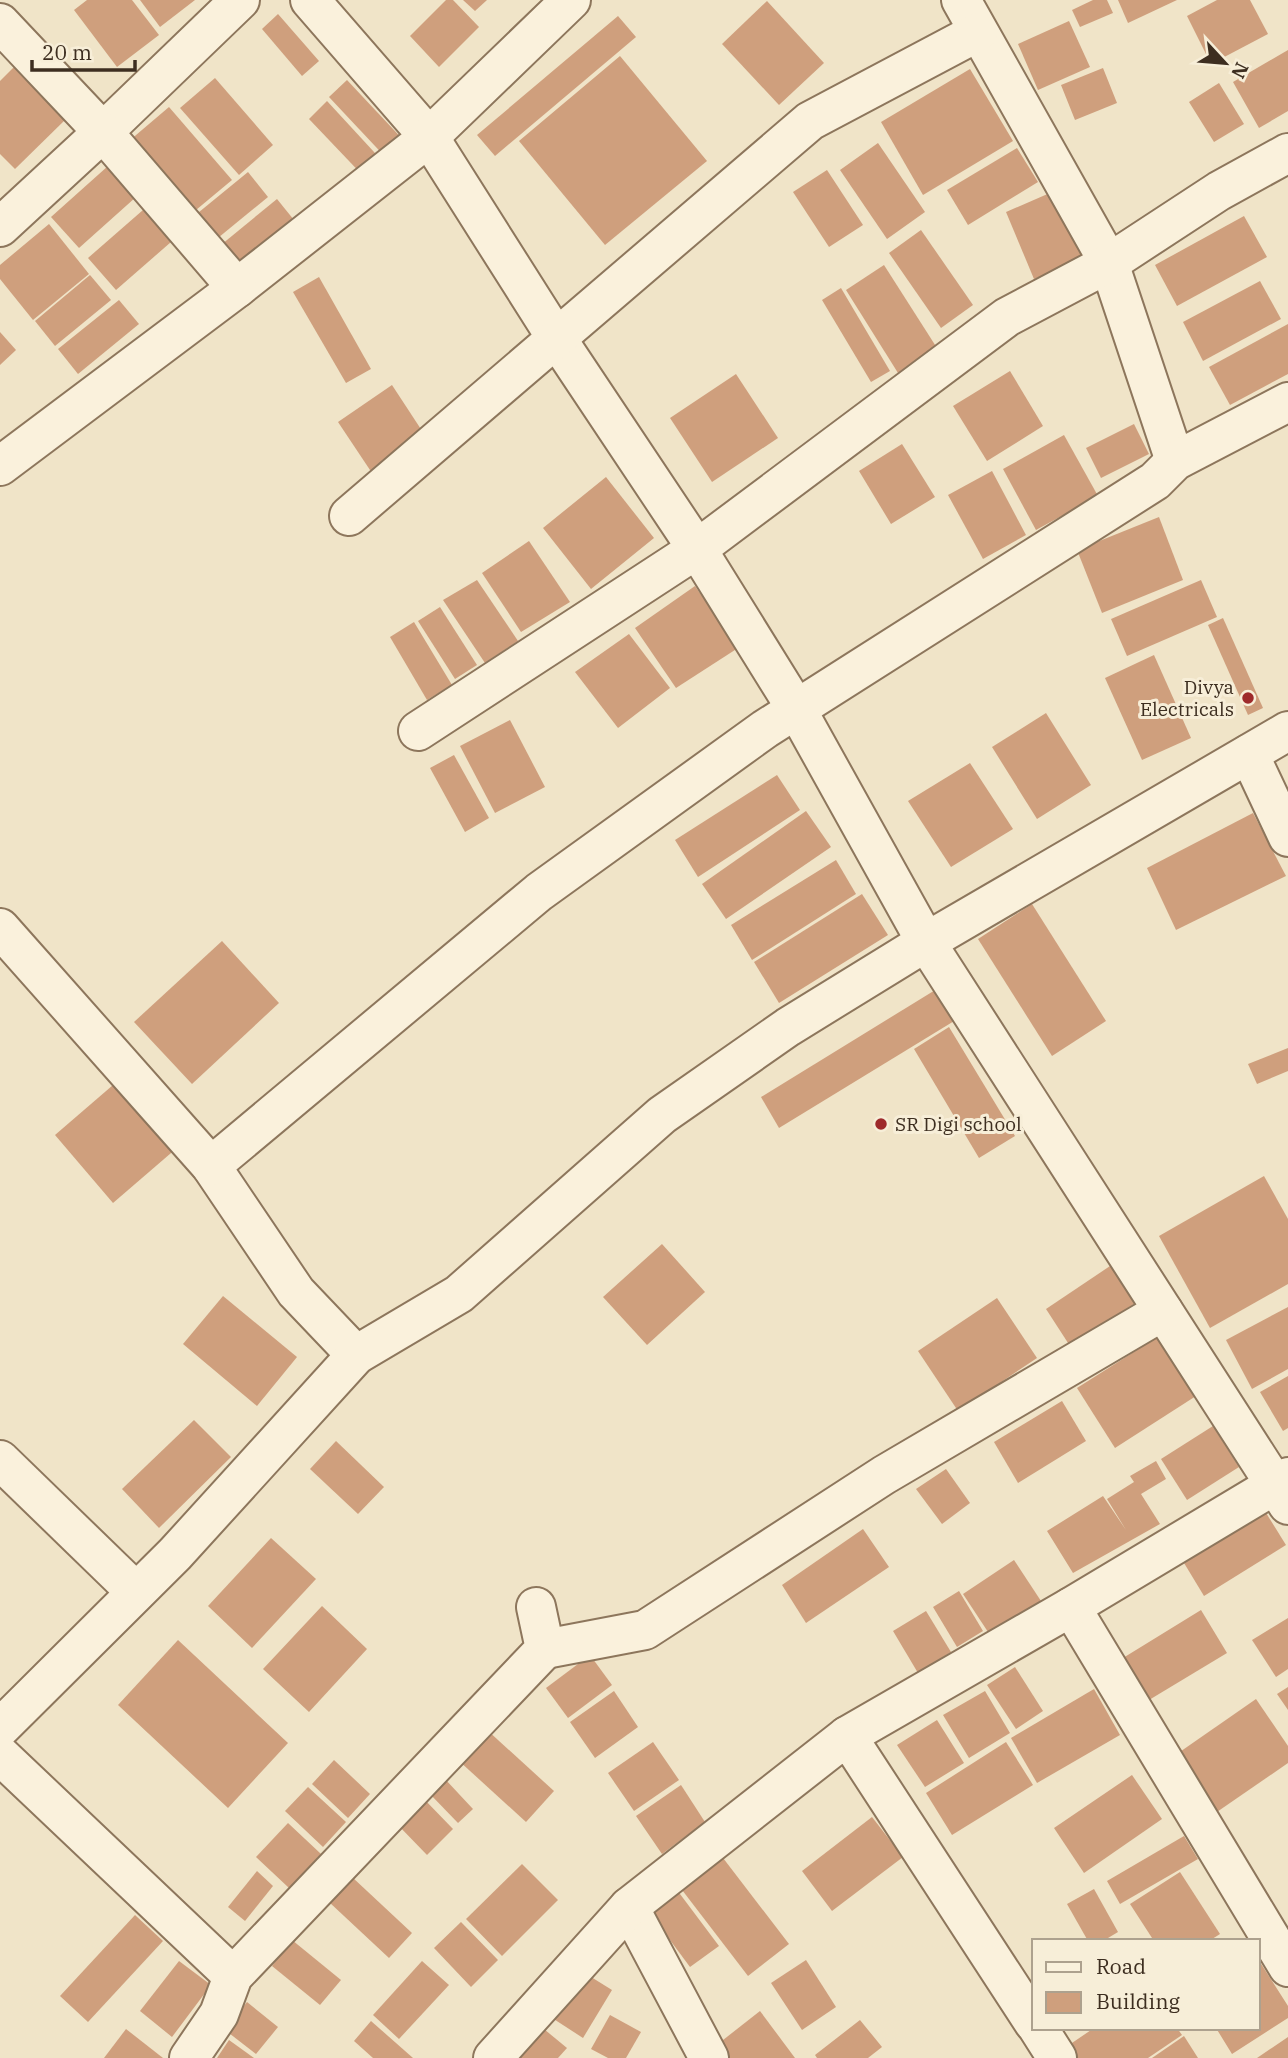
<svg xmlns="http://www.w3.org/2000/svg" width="1288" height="2058" viewBox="0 0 1288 2058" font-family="'IBM Plex Serif',serif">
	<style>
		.building { fill: #cf9f7d }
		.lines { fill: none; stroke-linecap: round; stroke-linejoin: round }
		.minor-casing { stroke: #8d765c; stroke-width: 42 }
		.minor { stroke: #faf1dc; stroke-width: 38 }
		.poi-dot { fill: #9e2a2b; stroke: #f7eed8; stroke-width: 2.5 }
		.labels { text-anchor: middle; stroke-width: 6; stroke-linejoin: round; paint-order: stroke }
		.poi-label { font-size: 19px; fill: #3d2e20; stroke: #f7eed8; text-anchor: end }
	</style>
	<rect width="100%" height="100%" fill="#f0e4c8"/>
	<g class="building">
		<path d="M 87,0 L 132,0 L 159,35 L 117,67 L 74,10 Z"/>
		<path d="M 140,0 L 195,0 L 160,27 Z"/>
		<path d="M 446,0 L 453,0 L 479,27 L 439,67 L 410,36 Z"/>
		<path d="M 463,0 L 487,0 L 475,11 Z"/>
		<path d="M 1093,0 L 1107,0 L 1113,13 L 1080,27 L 1072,10 Z"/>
		<path d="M 1118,0 L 1177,0 L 1128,23 Z"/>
		<path d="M 1217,0 L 1250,0 L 1268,34 L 1211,64 L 1187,16 Z"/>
		<path d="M 767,1 L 824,63 L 779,105 L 722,44 Z"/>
		<path d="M 278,14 L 319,61 L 302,76 L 262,29 Z"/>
		<path d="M 618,16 L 636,37 L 495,156 L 477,135 Z"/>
		<path d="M 1069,21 L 1090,67 L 1038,90 L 1018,44 Z"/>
		<path d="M 1288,50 L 1288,111 L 1259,128 L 1233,82 Z"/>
		<path d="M 620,56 L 707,161 L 605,245 L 519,141 Z"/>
		<path d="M 15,66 L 66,119 L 15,169 L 0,154 L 0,81 Z"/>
		<path d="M 1103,68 L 1117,103 L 1075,120 L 1061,85 Z"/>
		<path d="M 970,69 L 1013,141 L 923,195 L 881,122 Z"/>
		<path d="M 215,78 L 273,145 L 239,175 L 180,108 Z"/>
		<path d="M 347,80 L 408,145 L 390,162 L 329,97 Z"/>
		<path d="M 1219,83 L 1244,124 L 1214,142 L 1189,102 Z"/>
		<path d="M 327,101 L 386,165 L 369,182 L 309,119 Z"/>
		<path d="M 169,107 L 232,180 L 190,215 L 129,141 Z"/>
		<path d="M 878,143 L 925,212 L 887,239 L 840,170 Z"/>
		<path d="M 1017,148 L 1038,182 L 968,225 L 947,190 Z"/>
		<path d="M 108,166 L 136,197 L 79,248 L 51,217 Z"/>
		<path d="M 827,170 L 863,225 L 829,247 L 793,192 Z"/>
		<path d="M 248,172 L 268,197 L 213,242 L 193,217 Z"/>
		<path d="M 1059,189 L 1087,257 L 1034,279 L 1006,212 Z"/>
		<path d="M 277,199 L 298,225 L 238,276 L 216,249 Z"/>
		<path d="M 143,210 L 171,242 L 116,290 L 88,258 Z"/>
		<path d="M 1244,216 L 1267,257 L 1177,306 L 1155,265 Z"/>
		<path d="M 49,224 L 89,274 L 33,320 L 0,279 L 0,265 Z"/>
		<path d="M 921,230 L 973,305 L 941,328 L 889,253 Z"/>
		<path d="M 884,265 L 937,348 L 898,373 L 846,290 Z"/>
		<path d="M 90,275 L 111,300 L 55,346 L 35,321 Z"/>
		<path d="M 319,277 L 371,369 L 346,383 L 293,292 Z"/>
		<path d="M 1260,281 L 1281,319 L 1203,361 L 1183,322 Z"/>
		<path d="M 841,288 L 890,371 L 871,382 L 822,300 Z"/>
		<path d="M 119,300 L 139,324 L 78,374 L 58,349 Z"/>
		<path d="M 1288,324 L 1288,374 L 1230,405 L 1209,367 Z"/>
		<path d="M 0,332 L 16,350 L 0,365 Z"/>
		<path d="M 1010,371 L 1043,426 L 987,461 L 953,406 Z"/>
		<path d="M 736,374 L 778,438 L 712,482 L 670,418 Z"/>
		<path d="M 392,385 L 430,443 L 376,479 L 338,422 Z"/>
		<path d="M 1134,424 L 1149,454 L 1101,478 L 1086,448 Z"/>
		<path d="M 1064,435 L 1098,496 L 1036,530 L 1003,469 Z"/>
		<path d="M 902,444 L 935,497 L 891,524 L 859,471 Z"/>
		<path d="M 992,471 L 1026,535 L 983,559 L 948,495 Z"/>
		<path d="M 606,477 L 654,538 L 591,589 L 543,528 Z"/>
		<path d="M 1159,517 L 1183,580 L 1102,613 L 1077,550 Z"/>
		<path d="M 529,541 L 570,602 L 521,632 L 482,573 Z"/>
		<path d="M 477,580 L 518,641 L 485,663 L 443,600 Z"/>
		<path d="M 1201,580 L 1217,617 L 1127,656 L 1111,619 Z"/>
		<path d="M 695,586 L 738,648 L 676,688 L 635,628 Z"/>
		<path d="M 440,607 L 477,665 L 455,679 L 418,621 Z"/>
		<path d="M 1223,618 L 1263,708 L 1248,715 L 1208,625 Z"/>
		<path d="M 414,622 L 452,685 L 427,700 L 390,637 Z"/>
		<path d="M 629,634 L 670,688 L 618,728 L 575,672 Z"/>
		<path d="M 1154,655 L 1191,738 L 1142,760 L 1105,678 Z"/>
		<path d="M 1046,713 L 1091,785 L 1037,819 L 992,747 Z"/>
		<path d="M 510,720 L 545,787 L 495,813 L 460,746 Z"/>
		<path d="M 454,755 L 489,818 L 465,832 L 430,768 Z"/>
		<path d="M 970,763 L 1013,829 L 951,867 L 908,801 Z"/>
		<path d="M 777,775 L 800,810 L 698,877 L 675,840 Z"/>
		<path d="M 806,811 L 831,847 L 726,919 L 702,884 Z"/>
		<path d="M 1253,813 L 1286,876 L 1176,930 L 1147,868 Z"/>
		<path d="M 836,860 L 856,894 L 752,960 L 731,925 Z"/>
		<path d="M 862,894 L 888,935 L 779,1003 L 754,962 Z"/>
		<path d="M 1032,904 L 1106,1021 L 1052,1056 L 978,939 Z"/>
		<path d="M 222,941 L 279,1003 L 192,1084 L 134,1022 Z"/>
		<path d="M 945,984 L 964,1015 L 779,1128 L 761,1097 Z"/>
		<path d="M 949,1027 L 1015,1136 L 979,1158 L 914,1049 Z"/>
		<path d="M 1288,1048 L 1288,1071 L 1257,1084 L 1248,1064 Z"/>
		<path d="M 120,1079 L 178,1147 L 113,1203 L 55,1135 Z"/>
		<path d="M 1264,1176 L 1288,1219 L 1288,1284 L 1210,1328 L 1159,1236 Z"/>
		<path d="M 662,1244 L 705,1292 L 647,1345 L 603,1297 Z"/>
		<path d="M 1119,1260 L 1143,1298 L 1070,1346 L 1046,1309 Z"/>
		<path d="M 223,1296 L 297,1357 L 257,1406 L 183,1344 Z"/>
		<path d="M 997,1298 L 1037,1358 L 958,1411 L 918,1351 Z"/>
		<path d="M 1288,1307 L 1288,1369 L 1252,1389 L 1226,1340 Z"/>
		<path d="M 1159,1336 L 1196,1396 L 1115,1448 L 1077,1388 Z"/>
		<path d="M 1288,1376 L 1288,1428 L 1283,1431 L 1260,1392 Z"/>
		<path d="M 1062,1401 L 1086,1441 L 1018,1483 L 994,1442 Z"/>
		<path d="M 194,1420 L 231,1457 L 159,1528 L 122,1489 Z"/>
		<path d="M 1213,1426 L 1239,1467 L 1187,1500 L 1161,1459 Z"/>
		<path d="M 336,1441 L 384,1487 L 358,1514 L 310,1469 Z"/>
		<path d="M 1156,1461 L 1166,1479 L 1141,1494 L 1160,1524 L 1073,1573 L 1047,1531 L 1103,1496 L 1126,1530 L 1107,1499 L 1134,1482 L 1130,1476 Z"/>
		<path d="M 946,1469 L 970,1503 L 942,1524 L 916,1489 Z"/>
		<path d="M 1263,1508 L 1286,1545 L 1204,1596 L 1181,1558 Z"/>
		<path d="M 863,1529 L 889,1567 L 806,1623 L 782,1585 Z"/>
		<path d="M 271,1538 L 316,1579 L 252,1648 L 208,1606 Z"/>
		<path d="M 1014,1560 L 1041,1601 L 990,1635 L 963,1594 Z"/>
		<path d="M 959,1591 L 983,1631 L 957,1647 L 933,1607 Z"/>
		<path d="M 322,1606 L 367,1649 L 309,1712 L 263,1669 Z"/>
		<path d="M 1201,1610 L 1227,1653 L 1149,1700 L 1123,1658 Z"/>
		<path d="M 926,1611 L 951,1652 L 918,1673 L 893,1631 Z"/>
		<path d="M 1288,1618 L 1288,1669 L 1276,1677 L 1252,1640 Z"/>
		<path d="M 178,1640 L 288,1743 L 228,1808 L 118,1705 Z"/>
		<path d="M 590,1655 L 612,1685 L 568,1718 L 546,1688 Z"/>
		<path d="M 1015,1667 L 1043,1711 L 1016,1729 L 987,1685 Z"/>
		<path d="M 1288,1687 L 1288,1710 L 1277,1694 Z"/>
		<path d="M 1094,1689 L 1120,1735 L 1037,1783 L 1011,1738 Z"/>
		<path d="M 614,1691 L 638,1727 L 595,1758 L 570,1722 Z"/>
		<path d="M 985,1691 L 1010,1733 L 969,1758 L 943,1715 Z"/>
		<path d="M 1256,1699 L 1288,1746 L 1288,1763 L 1214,1814 L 1174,1756 Z"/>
		<path d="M 937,1720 L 964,1763 L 925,1787 L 897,1745 Z"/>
		<path d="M 486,1729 L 554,1791 L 526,1822 L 458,1760 Z"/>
		<path d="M 653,1742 L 679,1780 L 634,1811 L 608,1773 Z"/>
		<path d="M 1006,1742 L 1033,1785 L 952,1835 L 926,1793 Z"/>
		<path d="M 334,1760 L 370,1794 L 348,1818 L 312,1784 Z"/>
		<path d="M 1132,1775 L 1162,1819 L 1084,1873 L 1054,1828 Z"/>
		<path d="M 444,1778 L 473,1809 L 458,1823 L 429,1793 Z"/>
		<path d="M 681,1785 L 705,1822 L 662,1854 L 636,1816 Z"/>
		<path d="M 308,1787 L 346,1822 L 323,1847 L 285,1811 Z"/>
		<path d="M 422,1797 L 453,1829 L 427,1855 L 396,1823 Z"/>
		<path d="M 872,1817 L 903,1857 L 832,1911 L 802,1871 Z"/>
		<path d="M 288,1823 L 321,1854 L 289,1888 L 256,1857 Z"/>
		<path d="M 1184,1836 L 1198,1859 L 1120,1904 L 1107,1881 Z"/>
		<path d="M 720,1854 L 789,1944 L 748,1976 L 679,1886 Z"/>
		<path d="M 522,1864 L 558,1900 L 502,1956 L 466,1919 Z"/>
		<path d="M 257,1871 L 273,1886 L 245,1921 L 228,1907 Z"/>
		<path d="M 1180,1872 L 1220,1934 L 1209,1941 L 1154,1941 L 1130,1904 Z"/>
		<path d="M 352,1877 L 412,1933 L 389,1958 L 329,1902 Z"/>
		<path d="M 674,1886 L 719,1946 L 690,1967 L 647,1909 Z"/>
		<path d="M 1094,1889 L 1118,1932 L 1103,1941 L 1088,1941 L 1067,1904 Z"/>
		<path d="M 135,1915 L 163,1941 L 88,2022 L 60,1996 Z"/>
		<path d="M 461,1922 L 498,1960 L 471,1987 L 434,1948 Z"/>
		<path d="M 292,1940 L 341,1980 L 320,2005 L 272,1966 Z"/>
		<path d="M 1258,1959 L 1288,2006 L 1288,2018 L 1232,2054 L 1216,2028 L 1258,2028 Z"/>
		<path d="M 806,1960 L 836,2007 L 802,2030 L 771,1983 Z"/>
		<path d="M 179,1961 L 211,1985 L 172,2037 L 140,2011 Z"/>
		<path d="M 422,1961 L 449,1985 L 399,2039 L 373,2015 Z"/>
		<path d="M 575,1967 L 612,1990 L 583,2038 L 546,2014 Z"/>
		<path d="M 247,2002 L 278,2027 L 256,2054 L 225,2030 Z"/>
		<path d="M 760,2011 L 795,2058 L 714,2058 L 709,2051 Z"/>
		<path d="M 610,2015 L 641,2032 L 626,2058 L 608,2058 L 591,2049 Z"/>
		<path d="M 533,2020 L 567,2048 L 558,2058 L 502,2058 Z"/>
		<path d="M 860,2020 L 882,2047 L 868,2058 L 817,2058 L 815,2055 Z"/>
		<path d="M 371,2021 L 413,2058 L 373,2058 L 354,2041 Z"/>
		<path d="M 1094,2028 L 1177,2028 L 1182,2035 L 1148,2058 L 1077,2058 L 1069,2045 Z"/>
		<path d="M 126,2029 L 163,2058 L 104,2058 Z"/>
		<path d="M 1184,2036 L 1198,2058 L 1152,2058 Z"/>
		<path d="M 1288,2037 L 1288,2058 L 1257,2058 Z"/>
		<path d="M 229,2040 L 254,2058 L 217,2058 Z"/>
	</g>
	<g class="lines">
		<g class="minor-casing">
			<g id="minor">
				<path d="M 310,0 L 429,137 L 557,339 L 697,549 L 797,710 L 926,942 L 1288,1505"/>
				<path d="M 961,0 L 1109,263 L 1175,461"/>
				<path d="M 0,23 L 103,132 L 240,0"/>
				<path d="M 0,227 L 103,132 L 237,288 L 429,137 L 571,0"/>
				<path d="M 0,466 L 237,288"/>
				<path d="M 349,516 L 810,121 L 978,32"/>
				<path d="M 418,731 L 697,549 L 1007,317 L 1109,263 L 1219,191 L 1288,153"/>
				<path d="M 1249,754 L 1288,837"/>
				<path d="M 0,928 L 211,1166 L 296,1292 L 356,1355"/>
				<path d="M 211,1166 L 539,892 L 765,729 L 1155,481 L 1175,461 L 1288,402"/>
				<path d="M 0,1460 L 136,1592"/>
				<path d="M 1071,1607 L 1288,1967"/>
				<path d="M 545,1649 L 645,1630 L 884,1475 L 1163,1311"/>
				<path d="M 0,1728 L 175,1554 L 356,1355 L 459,1294 L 662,1115 L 788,1027 L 926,942 L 1288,731"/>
				<path d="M 847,1736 L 1071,1607 L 1288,1477"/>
				<path d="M 0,1755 L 233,1976"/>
				<path d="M 629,1907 L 709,2058"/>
				<path d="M 1038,2028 L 1057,2058"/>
				<path d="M 189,2058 L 219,2014 L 233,1976 L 545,1649 L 536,1607"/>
				<path d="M 493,2058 L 629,1907 L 847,1736 L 1034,2023"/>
			</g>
		</g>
		<use href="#minor" class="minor"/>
	</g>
	<g class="poi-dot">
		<circle cx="1248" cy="698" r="7"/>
		<circle cx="881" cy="1124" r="7"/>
	</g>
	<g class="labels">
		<g class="poi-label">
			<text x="1234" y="694">Divya<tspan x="1234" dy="22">Electricals</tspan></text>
			<text x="895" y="1131" text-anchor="start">SR Digi school</text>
		</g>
	</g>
	<rect x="1032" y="1939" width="228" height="91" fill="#f7eed8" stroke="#ada18e" stroke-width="2"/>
	<rect x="1046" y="1962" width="35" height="10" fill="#faf1dc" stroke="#ada18e" stroke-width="2"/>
	<text x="1096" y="1974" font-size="21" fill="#3d2e20">Road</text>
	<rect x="1046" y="1992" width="35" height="21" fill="#cf9f7d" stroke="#ada18e" stroke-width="2"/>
	<text x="1096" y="2009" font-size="21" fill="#3d2e20">Building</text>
	<g transform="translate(1225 63) rotate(116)" stroke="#f7eed8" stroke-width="5" paint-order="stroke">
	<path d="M0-5L12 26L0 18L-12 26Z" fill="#3d2e20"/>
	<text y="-10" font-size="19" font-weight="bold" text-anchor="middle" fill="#3d2e20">N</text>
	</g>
	<path d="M32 60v10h103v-10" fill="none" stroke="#3d2e20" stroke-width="3.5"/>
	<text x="42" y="60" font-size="21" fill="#3d2e20" stroke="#f7eed8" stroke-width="5" paint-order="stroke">20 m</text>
</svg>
